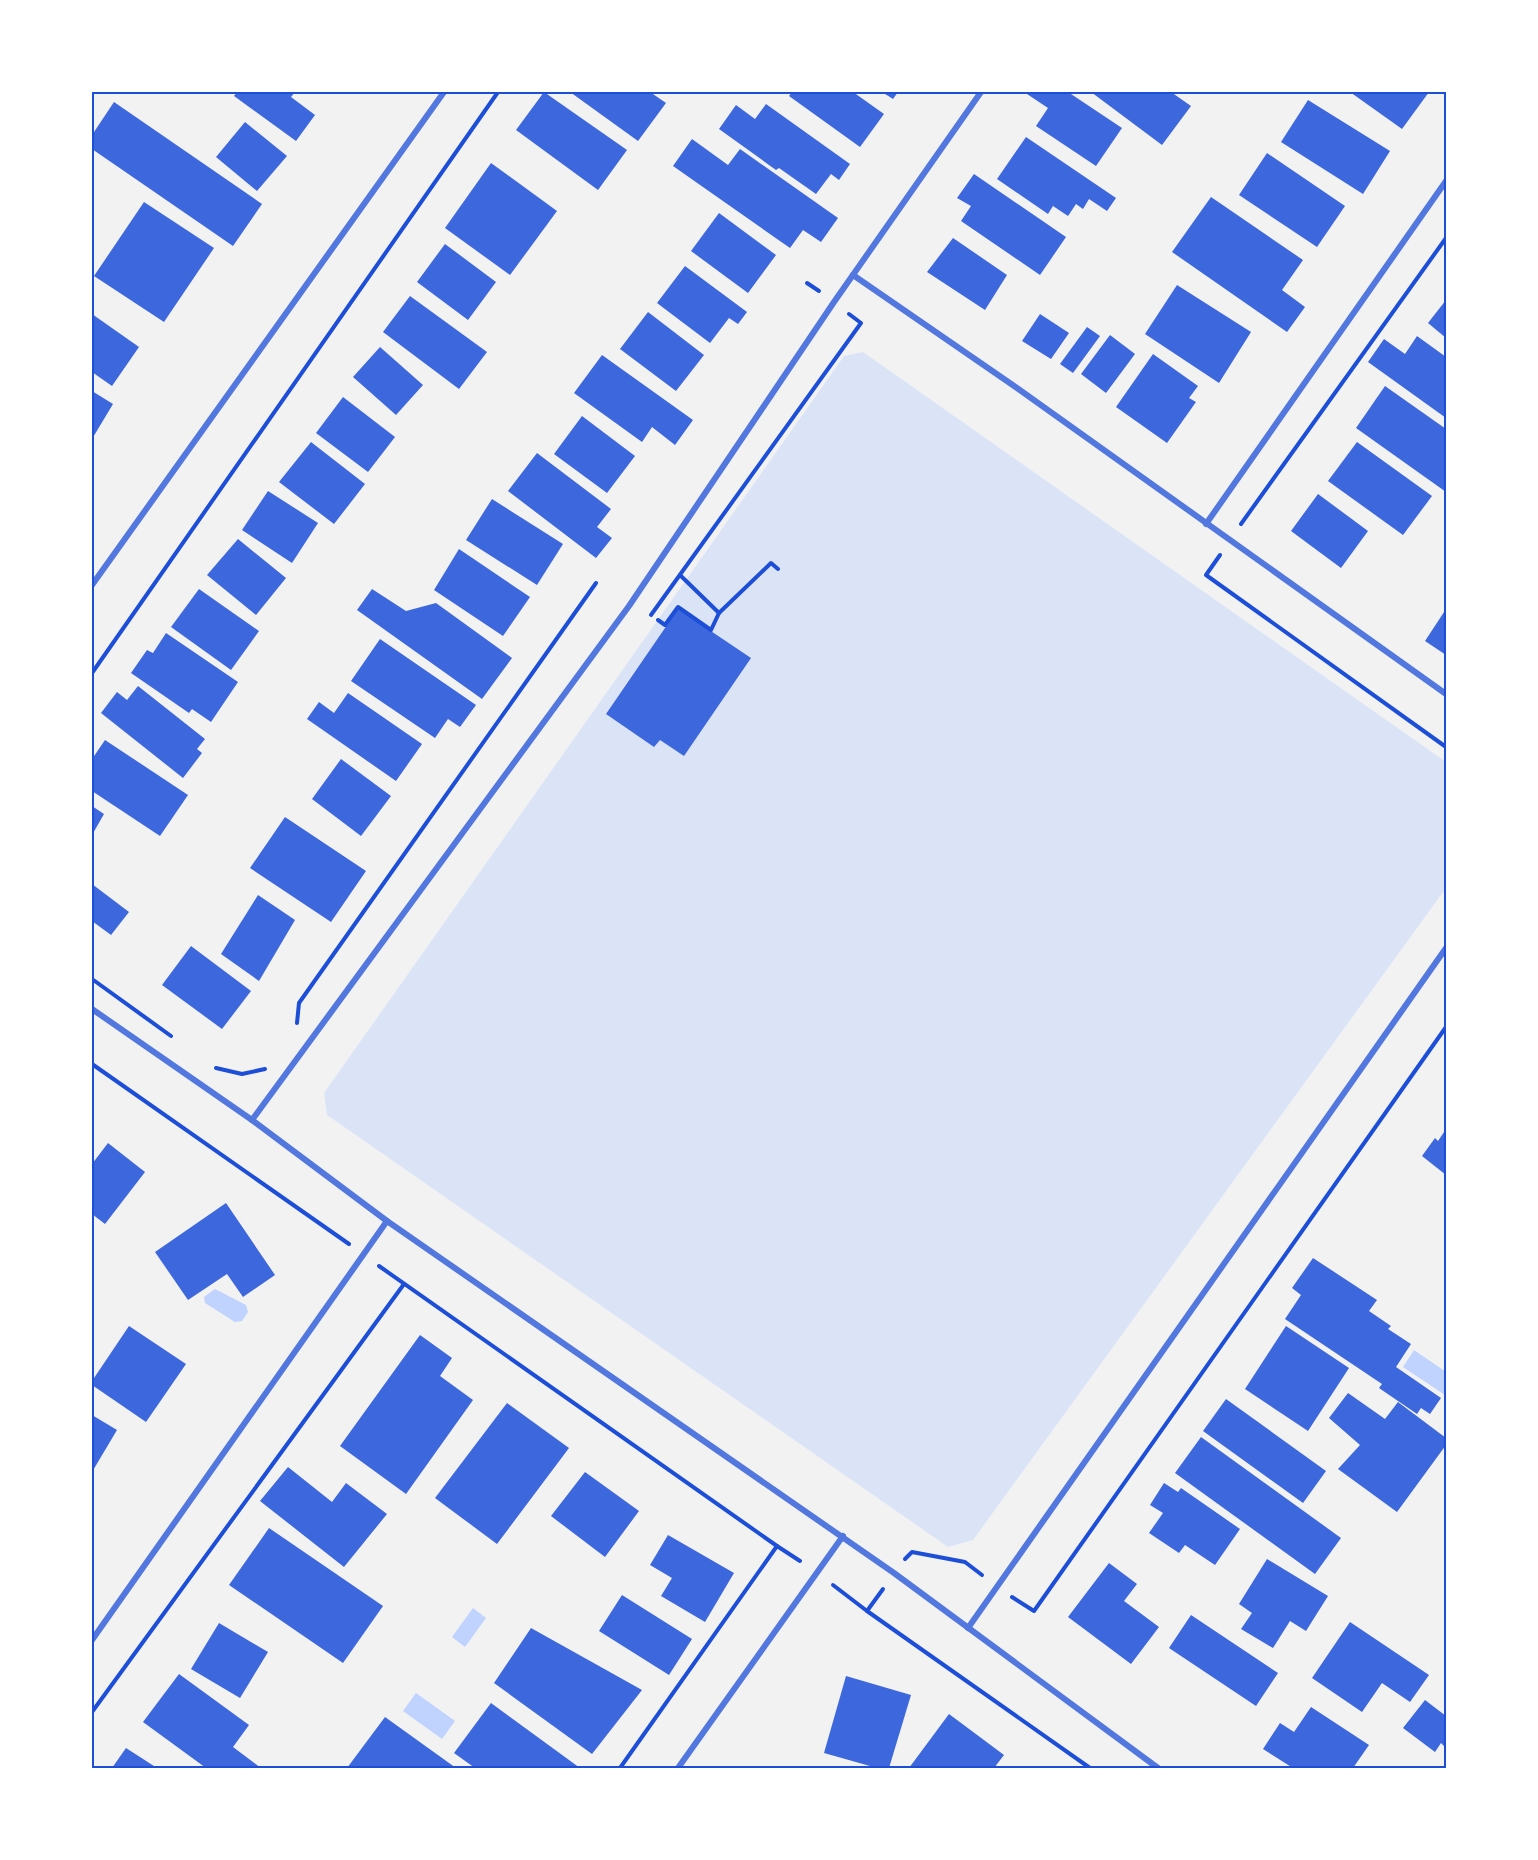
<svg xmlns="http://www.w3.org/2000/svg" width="1538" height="1860" viewBox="0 0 1538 1860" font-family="Georgia,serif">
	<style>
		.green { fill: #dbe4f7 }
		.water { fill: #bfd3fe }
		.building { fill: #3d67dc }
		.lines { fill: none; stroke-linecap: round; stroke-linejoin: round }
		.path { stroke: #1d4ed8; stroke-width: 4 }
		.minor { stroke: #5277de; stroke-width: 6 }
		.neatline { fill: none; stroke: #1d4ed8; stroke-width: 2 }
	</style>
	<rect width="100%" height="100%" fill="#f2f2f2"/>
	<path class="green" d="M 863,352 L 1446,762 L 1446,888 L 973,1540 L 948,1547 L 327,1115 L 324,1093 L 844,356 Z"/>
	<g class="water">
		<path d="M 215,1289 L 246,1305 L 248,1312 L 242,1321 L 235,1322 L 205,1303 L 204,1297 Z"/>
		<path d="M 1414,1350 L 1446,1372 L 1445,1395 L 1403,1367 Z"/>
		<path d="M 473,1608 L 486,1618 L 465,1647 L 452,1637 Z"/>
		<path d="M 416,1693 L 455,1721 L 442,1739 L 403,1711 Z"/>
	</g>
	<g class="building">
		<path d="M 237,92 L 295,92 L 291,97 L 315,115 L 296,141 L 234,96 Z"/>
		<path d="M 544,92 L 627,150 L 598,190 L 516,130 Z"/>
		<path d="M 570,92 L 650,92 L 666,103 L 638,141 Z"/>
		<path d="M 792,92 L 853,92 L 884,114 L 860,147 L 789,96 Z"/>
		<path d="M 882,92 L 898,92 L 893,99 Z"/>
		<path d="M 1028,92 L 1068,92 L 1122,128 L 1096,166 L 1036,126 L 1048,108 L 1027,94 Z"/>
		<path d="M 1091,92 L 1171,92 L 1191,106 L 1162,145 Z"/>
		<path d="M 1350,92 L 1429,92 L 1402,129 Z"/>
		<path d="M 1308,100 L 1390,151 L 1363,194 L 1281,142 Z"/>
		<path d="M 114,102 L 262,204 L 233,246 L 92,149 L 92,135 Z"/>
		<path d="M 766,104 L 850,164 L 839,180 L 831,174 L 816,194 L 779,168 L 776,170 L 719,129 L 736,105 L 755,119 Z"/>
		<path d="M 245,122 L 287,156 L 257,191 L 216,157 Z"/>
		<path d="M 1026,137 L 1116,198 L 1107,211 L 1089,199 L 1083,209 L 1076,204 L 1068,216 L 1053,206 L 1048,214 L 997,179 Z"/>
		<path d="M 692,139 L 728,165 L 740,149 L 838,218 L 821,242 L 803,230 L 790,248 L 673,166 Z"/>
		<path d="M 1267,153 L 1345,206 L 1317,247 L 1239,195 Z"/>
		<path d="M 491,163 L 557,211 L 510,275 L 445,228 Z"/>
		<path d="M 974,174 L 1066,237 L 1040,275 L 961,221 L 971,206 L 957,198 Z"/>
		<path d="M 1211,197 L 1303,260 L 1282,290 L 1305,307 L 1287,332 L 1172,252 Z"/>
		<path d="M 144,202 L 214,248 L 164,322 L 94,276 Z"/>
		<path d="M 719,213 L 776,255 L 748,293 L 691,251 Z"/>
		<path d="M 953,238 L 1007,275 L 985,310 L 927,272 Z"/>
		<path d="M 445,244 L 496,282 L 468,320 L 417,282 Z"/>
		<path d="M 685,266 L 747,312 L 738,324 L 729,318 L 710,343 L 657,303 Z"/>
		<path d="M 1177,285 L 1251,332 L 1219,383 L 1145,334 Z"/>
		<path d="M 410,296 L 487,352 L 459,389 L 383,332 Z"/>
		<path d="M 1446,300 L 1446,338 L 1428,323 Z"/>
		<path d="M 648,312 L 704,355 L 676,391 L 620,349 Z"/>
		<path d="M 92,314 L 139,347 L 112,386 L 92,372 Z"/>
		<path d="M 1040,314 L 1069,333 L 1051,359 L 1022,341 Z"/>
		<path d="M 1087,327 L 1100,336 L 1073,373 L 1060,364 Z"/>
		<path d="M 1110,335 L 1135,354 L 1106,393 L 1081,374 Z"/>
		<path d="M 1417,336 L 1446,357 L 1446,418 L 1368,362 L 1384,339 L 1405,354 Z"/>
		<path d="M 380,347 L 423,385 L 396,415 L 353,377 Z"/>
		<path d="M 1153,354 L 1198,386 L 1189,398 L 1196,402 L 1167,443 L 1116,407 Z"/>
		<path d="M 602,355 L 693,420 L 675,445 L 652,427 L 642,442 L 574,393 Z"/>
		<path d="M 1385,386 L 1446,429 L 1446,492 L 1356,428 Z"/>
		<path d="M 92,391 L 113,404 L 92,439 Z"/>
		<path d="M 343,397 L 395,437 L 368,472 L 316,433 Z"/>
		<path d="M 582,416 L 635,456 L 607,493 L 554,454 Z"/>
		<path d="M 311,442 L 365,484 L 334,524 L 279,482 Z"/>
		<path d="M 1357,442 L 1432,496 L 1403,535 L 1328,481 Z"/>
		<path d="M 537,453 L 611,509 L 597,527 L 612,538 L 596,558 L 508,491 Z"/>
		<path d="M 268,491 L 318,523 L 292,563 L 242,530 Z"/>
		<path d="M 1318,494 L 1368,531 L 1341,568 L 1291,531 Z"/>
		<path d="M 492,499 L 563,544 L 537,585 L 466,540 Z"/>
		<path d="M 238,539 L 286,578 L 256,615 L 207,575 Z"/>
		<path d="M 459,549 L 530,597 L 503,636 L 434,590 Z"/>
		<path d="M 199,589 L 259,631 L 231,670 L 171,627 Z"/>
		<path d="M 372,589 L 406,611 L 436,603 L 512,658 L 482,699 L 357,610 Z"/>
		<path d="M 678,609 L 751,658 L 684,756 L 660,740 L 654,747 L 606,714 Z"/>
		<path d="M 1446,609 L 1446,655 L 1425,641 Z"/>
		<path d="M 166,633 L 238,682 L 211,722 L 192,709 L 189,713 L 131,673 L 147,650 L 153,653 Z"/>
		<path d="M 380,639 L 476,705 L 460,727 L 448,719 L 435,738 L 351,681 Z"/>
		<path d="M 138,686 L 205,739 L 197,749 L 202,753 L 183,778 L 101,713 L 117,692 L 127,700 Z"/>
		<path d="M 348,693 L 422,744 L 396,781 L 307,719 L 319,702 L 334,713 Z"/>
		<path d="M 105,740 L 188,795 L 160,836 L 92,791 L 92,759 Z"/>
		<path d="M 341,759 L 391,796 L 361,836 L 312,799 Z"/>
		<path d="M 92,806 L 104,814 L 92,835 Z"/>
		<path d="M 285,817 L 366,871 L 331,922 L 250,868 Z"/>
		<path d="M 92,884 L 129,912 L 111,935 L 92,921 Z"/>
		<path d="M 258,895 L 295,920 L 259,981 L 221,954 Z"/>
		<path d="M 191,946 L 251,991 L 222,1029 L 162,985 Z"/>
		<path d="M 1446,1129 L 1446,1175 L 1422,1156 L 1435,1138 L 1438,1141 Z"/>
		<path d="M 108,1143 L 145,1172 L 105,1224 L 92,1214 L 92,1164 Z"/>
		<path d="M 226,1203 L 275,1275 L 243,1297 L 227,1274 L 188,1300 L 155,1252 Z"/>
		<path d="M 1313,1258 L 1377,1300 L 1369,1311 L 1391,1326 L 1388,1329 L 1411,1344 L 1396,1367 L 1441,1398 L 1430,1414 L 1421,1408 L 1417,1414 L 1379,1388 L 1382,1384 L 1285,1319 L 1301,1295 L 1292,1288 Z"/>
		<path d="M 129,1326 L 186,1364 L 146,1422 L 92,1385 L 92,1381 Z"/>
		<path d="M 1286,1326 L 1349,1368 L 1308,1431 L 1245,1389 Z"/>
		<path d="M 420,1335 L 452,1358 L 440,1376 L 473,1400 L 406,1494 L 340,1446 Z"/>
		<path d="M 1348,1393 L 1385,1419 L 1398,1402 L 1446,1438 L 1446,1445 L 1397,1512 L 1338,1469 L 1360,1445 L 1329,1418 Z"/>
		<path d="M 1226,1399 L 1326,1471 L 1303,1503 L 1203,1431 Z"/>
		<path d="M 507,1403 L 569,1448 L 497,1544 L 435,1498 Z"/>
		<path d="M 92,1415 L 117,1430 L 92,1472 Z"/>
		<path d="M 1201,1437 L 1341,1538 L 1315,1574 L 1175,1473 Z"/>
		<path d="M 288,1467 L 332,1502 L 346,1483 L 387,1514 L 344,1567 L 260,1501 Z"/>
		<path d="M 585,1472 L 639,1511 L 605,1557 L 551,1516 Z"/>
		<path d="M 1164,1483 L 1178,1492 L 1181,1488 L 1240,1529 L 1215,1565 L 1185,1545 L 1179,1553 L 1149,1533 L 1163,1513 L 1150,1505 Z"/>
		<path d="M 269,1528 L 383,1606 L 343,1663 L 229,1585 Z"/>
		<path d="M 668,1535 L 734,1573 L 705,1622 L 661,1596 L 672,1578 L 650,1565 Z"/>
		<path d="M 1267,1559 L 1328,1596 L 1306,1631 L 1290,1621 L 1273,1648 L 1241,1629 L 1252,1613 L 1239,1604 Z"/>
		<path d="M 1109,1563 L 1137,1584 L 1124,1601 L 1159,1627 L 1131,1664 L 1068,1617 Z"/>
		<path d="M 622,1595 L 692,1639 L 669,1675 L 599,1631 Z"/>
		<path d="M 1191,1615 L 1278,1673 L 1256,1706 L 1169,1648 Z"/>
		<path d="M 1350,1622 L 1429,1675 L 1410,1702 L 1382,1683 L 1362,1712 L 1312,1678 Z"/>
		<path d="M 219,1623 L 268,1652 L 240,1698 L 191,1669 Z"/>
		<path d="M 531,1628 L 642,1690 L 592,1754 L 494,1683 Z"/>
		<path d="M 179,1674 L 249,1725 L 233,1747 L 261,1768 L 206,1768 L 143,1722 Z"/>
		<path d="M 846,1676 L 911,1695 L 889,1768 L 877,1768 L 824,1753 Z"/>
		<path d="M 1425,1700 L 1446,1716 L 1446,1748 L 1441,1743 L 1435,1752 L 1403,1728 Z"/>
		<path d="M 491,1703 L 580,1768 L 475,1768 L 454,1753 Z"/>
		<path d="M 1311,1707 L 1369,1745 L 1353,1768 L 1293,1768 L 1263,1749 L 1280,1723 L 1294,1732 Z"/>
		<path d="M 949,1714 L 1004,1755 L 994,1768 L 909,1768 Z"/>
		<path d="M 385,1717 L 456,1768 L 347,1768 Z"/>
		<path d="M 126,1748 L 157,1768 L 112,1768 Z"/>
	</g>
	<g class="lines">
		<g class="path">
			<path d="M 807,283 L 819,291"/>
			<path d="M 1241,524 L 1446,238"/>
			<path d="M 1220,555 L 1206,575 L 1446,747"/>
			<path d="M 681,576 L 719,613"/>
			<path d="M 651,615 L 861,323 L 849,314"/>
			<path d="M 658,620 L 665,625 L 678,607 L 711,630 L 719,613 L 771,563 L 778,569"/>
			<path d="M 92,673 L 498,92"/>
			<path d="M 92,979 L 171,1036"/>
			<path d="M 297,1023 L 299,1003 L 596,583"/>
			<path d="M 92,1064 L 349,1244"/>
			<path d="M 216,1068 L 242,1074 L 265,1069"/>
			<path d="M 379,1266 L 777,1546"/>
			<path d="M 905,1559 L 912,1552 L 965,1562 L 982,1575"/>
			<path d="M 833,1585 L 867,1611 L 883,1589"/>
			<path d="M 1012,1597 L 1034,1611 L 1446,1027"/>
			<path d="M 867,1611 L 1090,1768"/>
			<path d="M 92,1712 L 404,1284"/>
			<path d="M 620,1768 L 777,1546 L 800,1561"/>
		</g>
		<g class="minor">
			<path d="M 853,275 L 1017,388 L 1446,694"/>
			<path d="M 1206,524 L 1446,181"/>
			<path d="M 92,585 L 444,92"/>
			<path d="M 92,1009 L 252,1120 L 387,1221 L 894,1573 L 1158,1768"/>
			<path d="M 252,1120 L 629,606 L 834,302 L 981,92"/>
			<path d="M 968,1628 L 1446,948"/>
			<path d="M 92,1640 L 387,1221"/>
			<path d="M 678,1768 L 843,1536"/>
		</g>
	</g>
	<rect width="1538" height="1860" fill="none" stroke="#ffffff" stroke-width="186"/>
	<rect x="93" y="93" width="1352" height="1674" class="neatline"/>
</svg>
